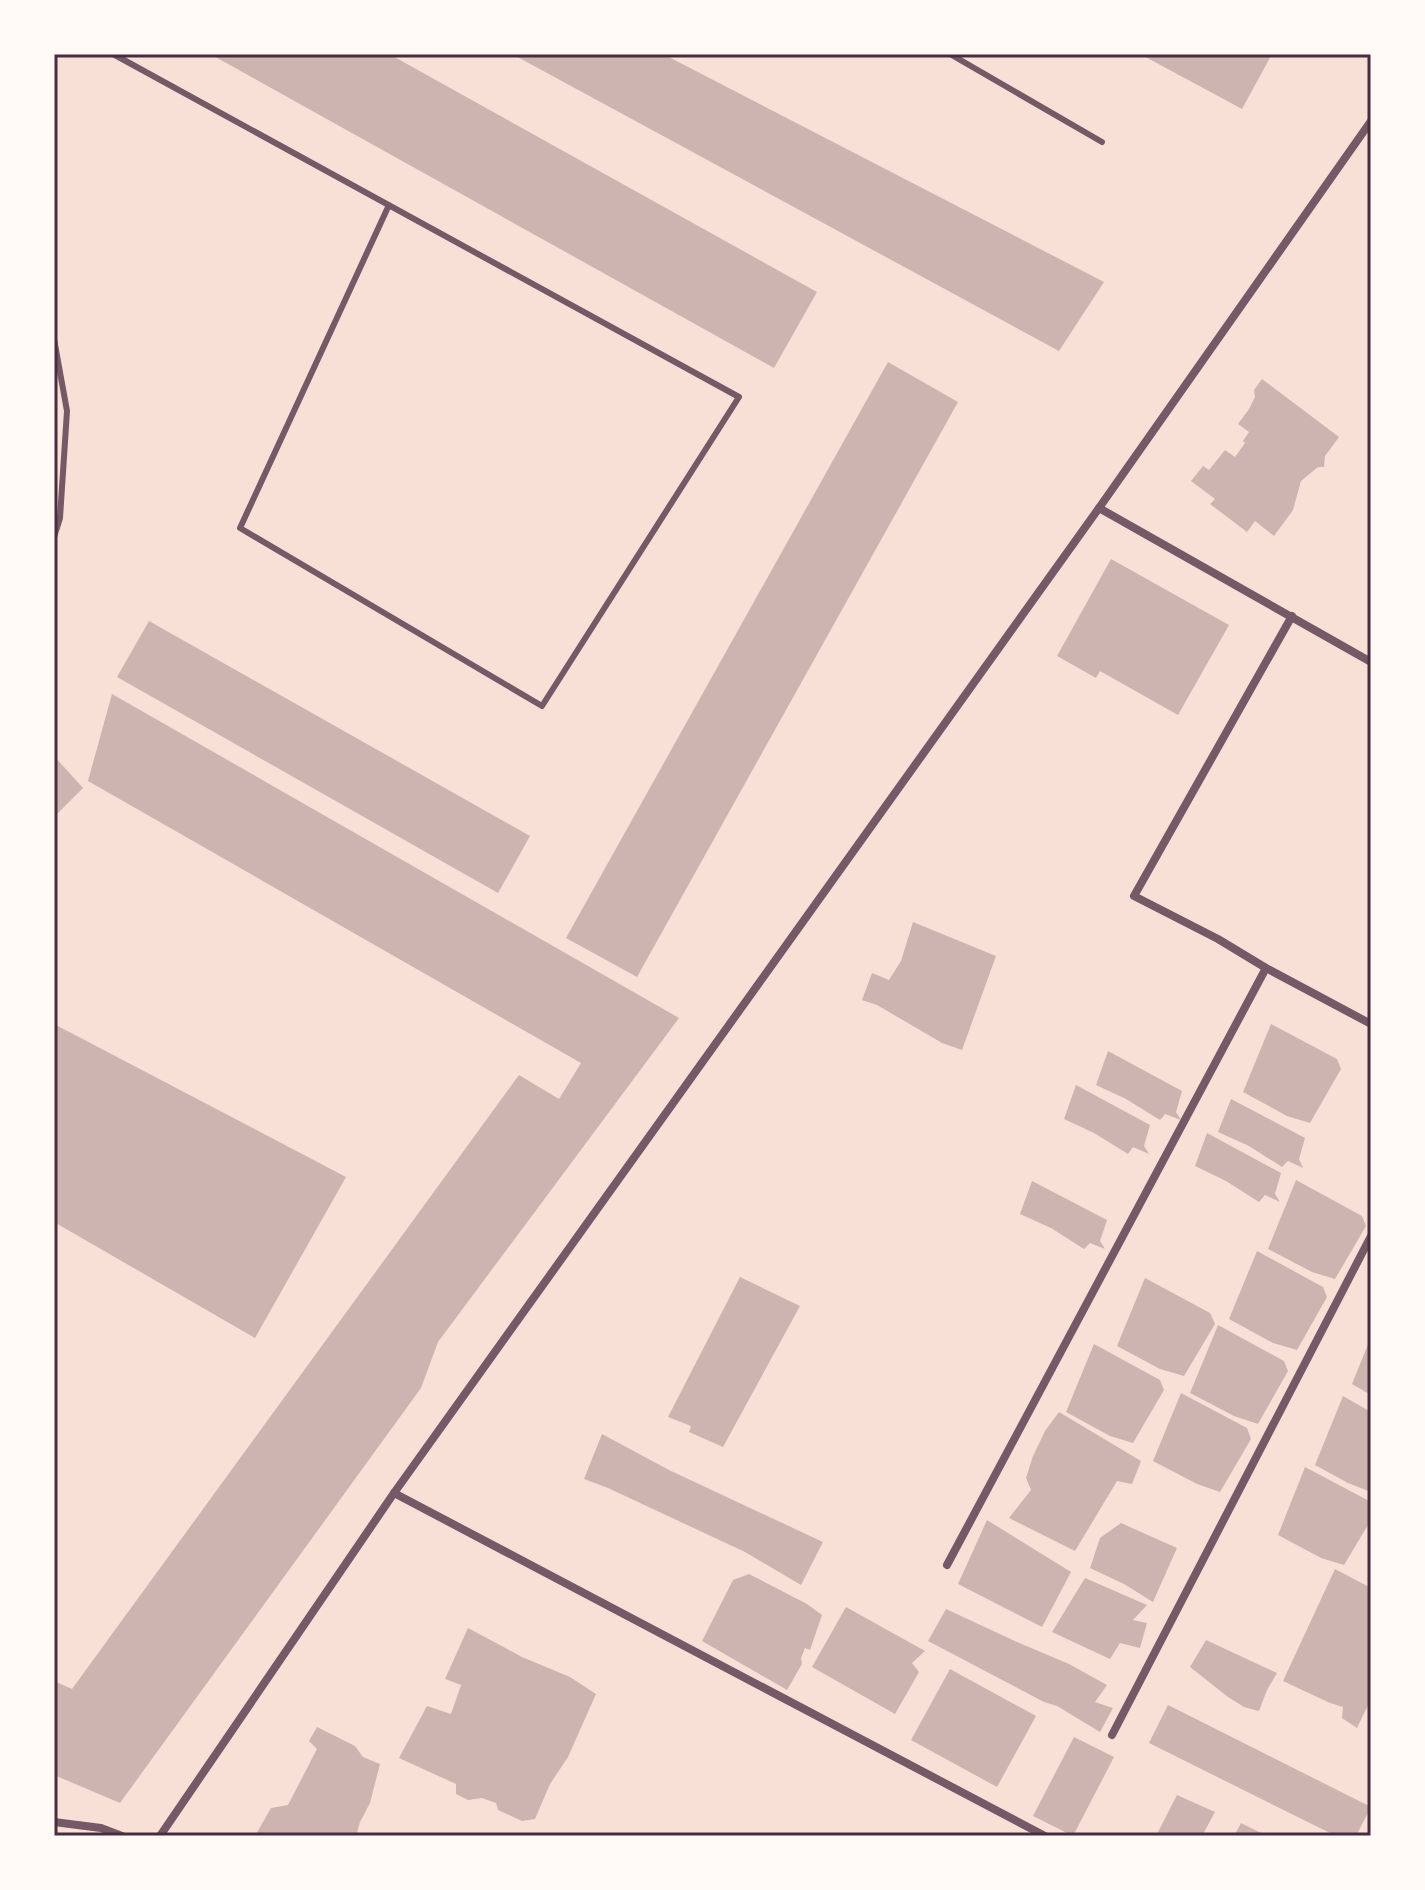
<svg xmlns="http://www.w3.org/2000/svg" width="1425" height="1890" viewBox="0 0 1425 1890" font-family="Cabin,sans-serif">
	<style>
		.building { fill: #ccb4b1 }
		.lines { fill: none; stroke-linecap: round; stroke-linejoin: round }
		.service { stroke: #755966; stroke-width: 6 }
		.minor { stroke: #755966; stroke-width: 8 }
		.neatline { fill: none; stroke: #4a2c40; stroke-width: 3 }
	</style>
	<rect width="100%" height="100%" fill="#f7e1d7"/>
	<g class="building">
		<path d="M 210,54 L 389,54 L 817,292 L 774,368 Z"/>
		<path d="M 512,54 L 663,54 L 1104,282 L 1059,351 Z"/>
		<path d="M 1140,54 L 1272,54 L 1242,109 Z"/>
		<path d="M 888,362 L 958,402 L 637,977 L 566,938 Z"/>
		<path d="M 1262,379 L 1339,437 L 1325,456 L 1324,467 L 1318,467 L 1301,481 L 1293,510 L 1274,536 L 1255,521 L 1247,532 L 1210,504 L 1215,499 L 1191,481 L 1203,466 L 1209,470 L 1225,450 L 1235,457 L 1245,443 L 1243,441 L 1249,432 L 1238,424 L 1249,409 L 1255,397 L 1254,390 Z"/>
		<path d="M 1111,559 L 1229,625 L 1178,715 L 1100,671 L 1096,678 L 1057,656 Z"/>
		<path d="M 149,621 L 530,836 L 498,893 L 117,677 Z"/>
		<path d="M 112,694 L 679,1018 L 438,1342 L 421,1388 L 120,1803 L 54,1775 L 54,1681 L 72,1689 L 519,1075 L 559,1099 L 581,1063 L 88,781 Z"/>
		<path d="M 54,756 L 83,788 L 54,817 Z"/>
		<path d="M 913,922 L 996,956 L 962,1050 L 942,1043 L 877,1005 L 862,1000 L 872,973 L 889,980 L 901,961 Z"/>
		<path d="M 54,1024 L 346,1177 L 255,1338 L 54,1222 Z"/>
		<path d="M 1271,1024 L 1337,1059 L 1341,1069 L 1310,1123 L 1287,1116 L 1243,1092 Z"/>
		<path d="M 1108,1051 L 1182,1091 L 1176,1112 L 1181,1120 L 1165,1114 L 1160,1120 L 1126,1099 L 1096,1085 Z"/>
		<path d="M 1076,1085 L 1150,1125 L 1144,1146 L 1149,1154 L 1133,1147 L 1128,1154 L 1094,1133 L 1064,1119 Z"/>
		<path d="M 1231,1099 L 1305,1138 L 1299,1159 L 1303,1168 L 1288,1161 L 1282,1167 L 1249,1146 L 1218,1132 Z"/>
		<path d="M 1207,1133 L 1281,1173 L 1275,1194 L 1280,1202 L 1265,1195 L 1259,1202 L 1226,1181 L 1195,1166 Z"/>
		<path d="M 1296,1180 L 1362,1216 L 1366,1226 L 1335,1279 L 1312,1272 L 1268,1249 Z"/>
		<path d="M 1032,1181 L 1107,1220 L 1100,1241 L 1105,1249 L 1090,1243 L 1084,1249 L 1051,1228 L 1020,1214 Z"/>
		<path d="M 1257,1251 L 1323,1287 L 1327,1297 L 1297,1350 L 1273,1343 L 1229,1319 Z"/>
		<path d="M 740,1277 L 800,1306 L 723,1447 L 689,1432 L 691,1426 L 668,1417 Z"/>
		<path d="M 1145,1278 L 1210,1313 L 1215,1324 L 1184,1376 L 1160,1369 L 1117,1346 Z"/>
		<path d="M 1218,1325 L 1284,1361 L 1288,1371 L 1258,1424 L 1234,1416 L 1190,1393 Z"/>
		<path d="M 1371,1337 L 1371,1395 L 1352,1384 Z"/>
		<path d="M 1094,1344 L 1160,1380 L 1164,1390 L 1133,1443 L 1110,1436 L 1066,1412 Z"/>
		<path d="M 1181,1393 L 1247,1428 L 1251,1439 L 1220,1492 L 1197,1484 L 1153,1461 Z"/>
		<path d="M 1343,1396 L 1371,1412 L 1371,1492 L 1348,1483 L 1315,1465 Z"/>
		<path d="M 1059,1412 L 1141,1461 L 1132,1484 L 1117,1481 L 1075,1551 L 1009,1518 L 1031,1490 L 1026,1478 L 1033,1456 L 1045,1431 Z"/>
		<path d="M 602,1434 L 669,1470 L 823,1542 L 801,1585 L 745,1552 L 608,1488 L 584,1479 Z"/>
		<path d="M 1305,1467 L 1371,1502 L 1371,1520 L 1344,1565 L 1321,1558 L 1278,1535 Z"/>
		<path d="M 987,1520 L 1071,1572 L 1042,1627 L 958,1584 Z"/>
		<path d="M 1121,1523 L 1177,1548 L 1153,1602 L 1124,1584 L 1090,1568 L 1100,1538 Z"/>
		<path d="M 1335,1569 L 1371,1588 L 1371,1699 L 1357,1728 L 1342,1718 L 1343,1707 L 1330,1703 L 1283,1681 Z"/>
		<path d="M 749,1574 L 807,1604 L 822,1615 L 810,1650 L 805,1648 L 801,1658 L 802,1664 L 787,1690 L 702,1641 L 733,1580 Z"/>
		<path d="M 1085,1578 L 1147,1605 L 1133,1620 L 1147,1623 L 1140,1648 L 1120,1643 L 1110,1659 L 1052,1632 Z"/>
		<path d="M 846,1607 L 925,1651 L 912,1663 L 919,1672 L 895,1714 L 812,1667 Z"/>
		<path d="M 946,1609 L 1017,1642 L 1069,1664 L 1107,1685 L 1095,1702 L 1113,1708 L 1100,1732 L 1057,1706 L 1044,1702 L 928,1641 Z"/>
		<path d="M 468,1628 L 522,1657 L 570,1677 L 596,1694 L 568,1757 L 550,1784 L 535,1819 L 522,1821 L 498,1810 L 496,1803 L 482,1798 L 468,1800 L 456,1794 L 456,1784 L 399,1758 L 427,1706 L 451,1714 L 461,1685 L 445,1679 Z"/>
		<path d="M 1206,1640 L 1277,1673 L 1267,1690 L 1259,1711 L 1244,1707 L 1228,1697 L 1190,1667 Z"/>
		<path d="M 950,1669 L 1036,1716 L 997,1787 L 911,1740 Z"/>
		<path d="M 1168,1705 L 1371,1807 L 1356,1836 L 1336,1836 L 1149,1743 Z"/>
		<path d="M 317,1727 L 355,1746 L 363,1757 L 380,1764 L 370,1803 L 360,1822 L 356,1836 L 255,1836 L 271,1808 L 288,1805 L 317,1749 L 309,1741 Z"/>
		<path d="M 1074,1737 L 1114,1757 L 1073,1836 L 1033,1816 Z"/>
		<path d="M 1177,1795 L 1215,1812 L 1202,1836 L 1156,1836 Z"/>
		<path d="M 1241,1823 L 1267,1836 L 1234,1836 Z"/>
	</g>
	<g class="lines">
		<g class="service">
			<path d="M 113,54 L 739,397 L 542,706 L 240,528 L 389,205"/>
			<path d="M 950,54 L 1102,142"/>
			<path d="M 54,339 L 67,411 L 60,518 L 54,537"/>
		</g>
		<g class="minor">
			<path d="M 1099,508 L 1371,121"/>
			<path d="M 1292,616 L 1134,896 L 1218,939 L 1266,968 L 1371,1024"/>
			<path d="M 394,1493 L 1045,1836"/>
			<path d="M 947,1565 L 1266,968"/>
			<path d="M 1112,1735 L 1371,1236"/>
			<path d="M 54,1822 L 101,1828 L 122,1836"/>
			<path d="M 160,1836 L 394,1493 L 1099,508 L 1371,662"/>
		</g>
	</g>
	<rect width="1425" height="1890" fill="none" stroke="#fffaf5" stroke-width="112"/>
	<rect x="56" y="56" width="1313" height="1778" class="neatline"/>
</svg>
